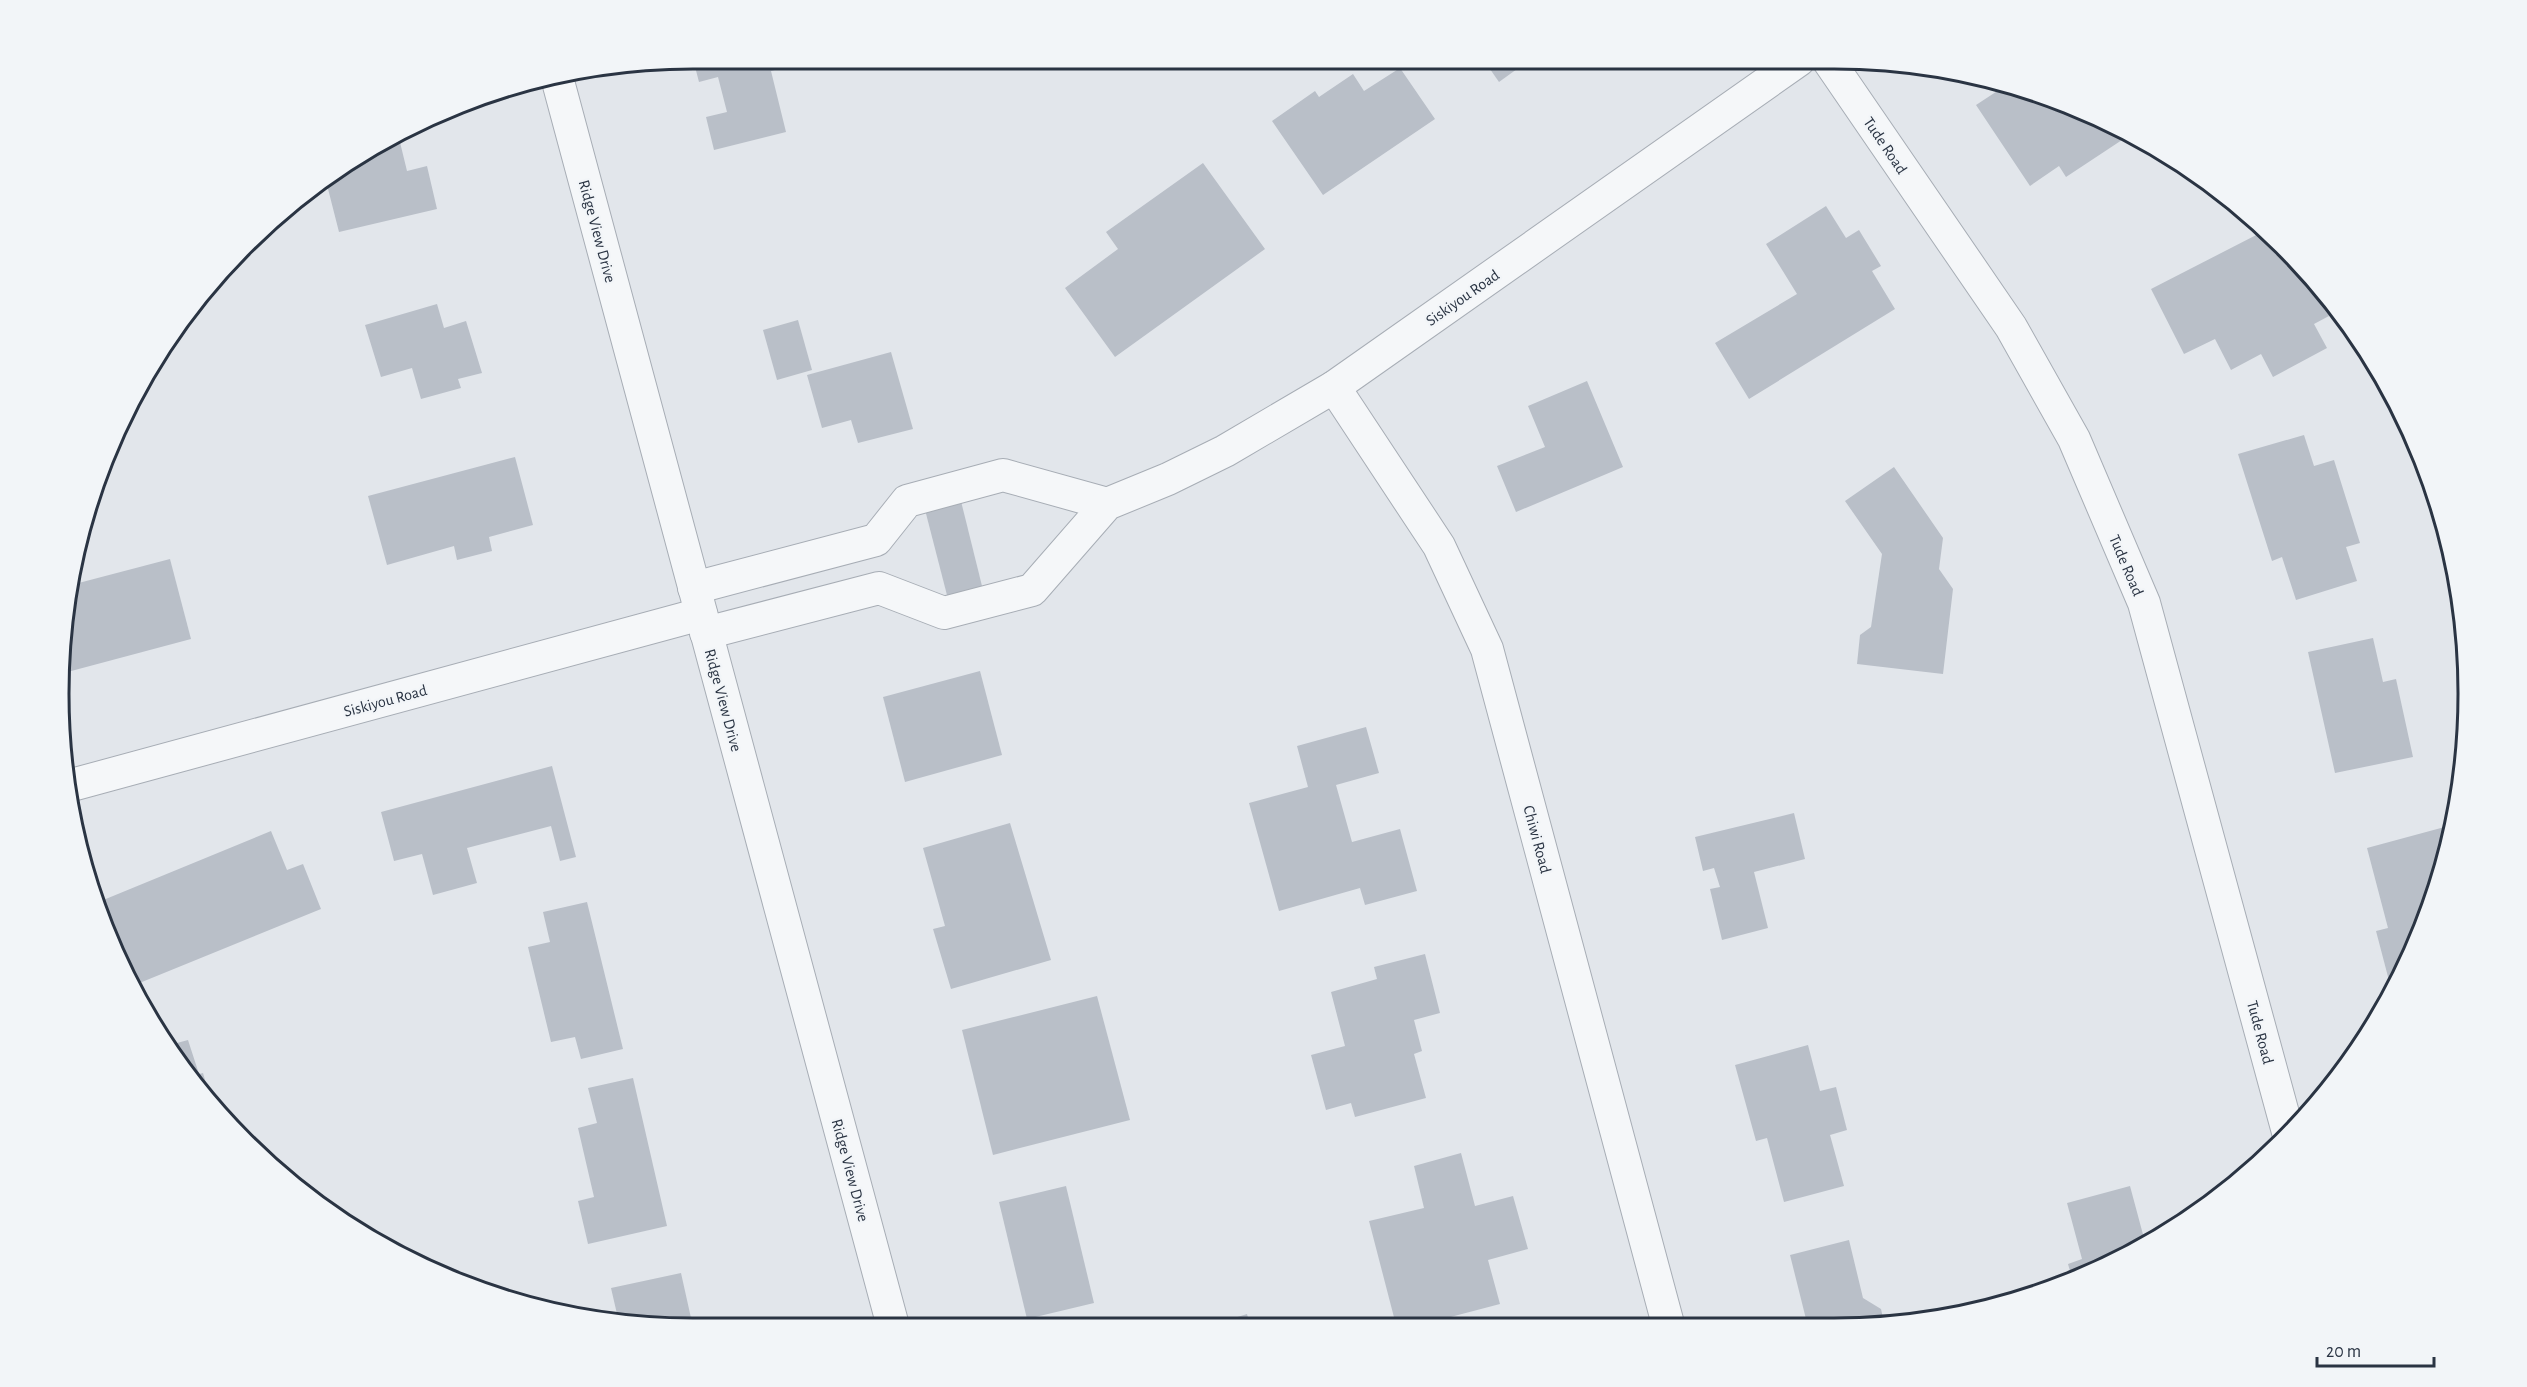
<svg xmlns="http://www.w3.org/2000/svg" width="2527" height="1387" viewBox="0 0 2527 1387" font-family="'Alegreya Sans',sans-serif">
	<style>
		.building { fill: #b9bfc8 }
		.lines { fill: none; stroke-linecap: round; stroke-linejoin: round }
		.minor-casing { stroke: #a7adb5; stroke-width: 34 }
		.minor { stroke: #f5f7f9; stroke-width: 32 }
		.labels { text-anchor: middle; stroke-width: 4.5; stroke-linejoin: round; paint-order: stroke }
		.street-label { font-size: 16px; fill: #2a3443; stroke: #f2f5f8 }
		.rim { fill: none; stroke: #2a3443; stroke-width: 3 }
	</style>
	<rect width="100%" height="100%" fill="#e2e6eb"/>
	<g class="building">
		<path d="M 693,59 L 787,59 L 789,66 L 771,71 L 786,132 L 714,150 L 706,117 L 727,112 L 718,77 L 699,82 Z"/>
		<path d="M 1483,59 L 1531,59 L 1499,82 Z"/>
		<path d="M 1400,68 L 1435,119 L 1323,195 L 1272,121 L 1315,91 L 1319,97 L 1353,74 L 1364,91 Z"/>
		<path d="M 2008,84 L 2119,130 L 2125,138 L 2066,177 L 2059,166 L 2030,186 L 1976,105 Z"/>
		<path d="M 398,134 L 407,171 L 427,166 L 437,209 L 339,232 L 326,181 L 342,177 L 340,168 L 376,143 Z"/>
		<path d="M 1203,163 L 1265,249 L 1115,357 L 1065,288 L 1118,249 L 1106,232 Z"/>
		<path d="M 1826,206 L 1846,238 L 1859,230 L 1881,266 L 1872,271 L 1895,309 L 1749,399 L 1715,343 L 1797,294 L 1766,244 Z"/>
		<path d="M 2266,230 L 2309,276 L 2329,316 L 2314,324 L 2327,348 L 2273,377 L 2261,354 L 2231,370 L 2215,339 L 2184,354 L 2151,289 Z"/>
		<path d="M 437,304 L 444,328 L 466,321 L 482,373 L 458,379 L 461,388 L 421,399 L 412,368 L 381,377 L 365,325 Z"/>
		<path d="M 798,320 L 812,370 L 777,380 L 763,330 Z"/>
		<path d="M 891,352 L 913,429 L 858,443 L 851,420 L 822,428 L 807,375 Z"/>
		<path d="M 1587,381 L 1623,467 L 1516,512 L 1497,466 L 1545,447 L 1528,406 Z"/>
		<path d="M 2304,435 L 2314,466 L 2334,460 L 2360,543 L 2346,547 L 2357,581 L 2296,600 L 2282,557 L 2272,561 L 2238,454 Z"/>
		<path d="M 515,457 L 533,525 L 489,537 L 492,551 L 457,560 L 454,546 L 387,565 L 368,496 Z"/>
		<path d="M 1894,467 L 1943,538 L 1939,569 L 1953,589 L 1943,674 L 1857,664 L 1860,635 L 1871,627 L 1882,554 L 1845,501 Z"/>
		<path d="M 959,493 L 983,590 L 948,599 L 923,502 Z"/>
		<path d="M 87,509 L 91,525 L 81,527 Z"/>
		<path d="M 170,559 L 191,639 L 60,674 L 60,652 L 71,585 Z"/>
		<path d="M 2373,638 L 2383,682 L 2396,679 L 2413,757 L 2335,773 L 2308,652 Z"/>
		<path d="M 980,671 L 1002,755 L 905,782 L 883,697 Z"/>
		<path d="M 1366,727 L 1379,773 L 1336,785 L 1352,842 L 1400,829 L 1417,891 L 1365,905 L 1360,888 L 1279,911 L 1249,803 L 1308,787 L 1297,746 Z"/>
		<path d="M 552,766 L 576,857 L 560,861 L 551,826 L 467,848 L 477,883 L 433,895 L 422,854 L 394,861 L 381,812 Z"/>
		<path d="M 1794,813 L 1805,859 L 1754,872 L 1768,928 L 1722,940 L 1710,889 L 1720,887 L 1714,868 L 1703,871 L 1695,837 Z"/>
		<path d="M 1010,823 L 1051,960 L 951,989 L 933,929 L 945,926 L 923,848 Z"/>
		<path d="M 2452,825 L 2435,897 L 2392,992 L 2376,931 L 2388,928 L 2367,848 Z"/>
		<path d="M 271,831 L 287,870 L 303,864 L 321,909 L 137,984 L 126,955 L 118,958 L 107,937 L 96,903 Z"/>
		<path d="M 587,902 L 623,1049 L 581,1059 L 575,1037 L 551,1042 L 528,947 L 550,942 L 543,912 Z"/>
		<path d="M 1425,954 L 1440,1013 L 1414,1020 L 1422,1051 L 1414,1054 L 1426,1098 L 1355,1117 L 1351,1103 L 1326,1110 L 1311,1055 L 1345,1046 L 1331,992 L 1377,979 L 1374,967 Z"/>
		<path d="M 1097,996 L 1130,1120 L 993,1155 L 962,1030 Z"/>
		<path d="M 188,1040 L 199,1074 L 203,1073 L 213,1108 L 166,1046 Z"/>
		<path d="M 1808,1045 L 1820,1091 L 1836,1087 L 1847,1130 L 1830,1135 L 1844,1186 L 1784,1202 L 1767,1138 L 1756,1141 L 1735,1065 Z"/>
		<path d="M 633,1078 L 667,1226 L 588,1244 L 578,1201 L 594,1197 L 578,1128 L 597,1123 L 588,1088 Z"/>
		<path d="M 1461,1153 L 1475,1206 L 1513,1196 L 1528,1249 L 1488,1260 L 1500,1304 L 1420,1325 L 1396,1325 L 1369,1221 L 1424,1208 L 1414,1166 Z"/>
		<path d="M 1066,1186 L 1094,1303 L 1027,1319 L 999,1202 Z"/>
		<path d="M 2130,1186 L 2145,1242 L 2072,1278 L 2068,1264 L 2082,1259 L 2067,1203 Z"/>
		<path d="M 1849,1240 L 1863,1298 L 1881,1309 L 1883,1318 L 1892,1323 L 1807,1323 L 1790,1255 Z"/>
		<path d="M 681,1273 L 693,1327 L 652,1327 L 598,1318 L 617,1314 L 611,1288 Z"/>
		<path d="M 1247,1314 L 1250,1325 L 1212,1325 Z"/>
		<path d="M 1919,1316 L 1925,1321 L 1914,1323 Z"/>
	</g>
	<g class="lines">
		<g class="minor-casing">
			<g id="minor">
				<path d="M 1828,60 L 2011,327 L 2074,439 L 2144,603 L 2288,1132"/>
				<path d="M 556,74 L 893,1326"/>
				<path d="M 1334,387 L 1439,546 L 1487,649 L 1668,1324"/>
				<path d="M 694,588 L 876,540 L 907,501 L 1003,475 L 1107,504"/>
				<path d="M 706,633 L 879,588 L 944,613 L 1032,590 L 1107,504 L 1168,479 L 1225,451 L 1334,387 L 1799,60"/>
				<path d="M 68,786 L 701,614"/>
			</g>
		</g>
		<use href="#minor" class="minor"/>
	</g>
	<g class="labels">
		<g class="street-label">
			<text transform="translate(1886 145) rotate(56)" y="6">Tude Road</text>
			<text transform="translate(598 231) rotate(75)" y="6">Ridge View Drive</text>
			<text transform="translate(1462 297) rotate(-35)" y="6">Siskiyou Road</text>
			<text transform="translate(2127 565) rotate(67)" y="6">Tude Road</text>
			<text transform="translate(385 700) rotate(-15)" y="6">Siskiyou Road</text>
			<text transform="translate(724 700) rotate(75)" y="6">Ridge View Drive</text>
			<text transform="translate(1538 839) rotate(75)" y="6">Chiwi Road</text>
			<text transform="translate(2261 1032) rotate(75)" y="6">Tude Road</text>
			<text transform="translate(851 1170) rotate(75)" y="6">Ridge View Drive</text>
		</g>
	</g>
	<path d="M0 0H2527V1387H0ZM693 69H1834A624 624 0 0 1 2458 693V694A624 624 0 0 1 1834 1318H693A624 624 0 0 1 69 694V693A624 624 0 0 1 693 69Z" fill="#f2f5f8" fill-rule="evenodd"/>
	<path class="rim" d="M693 69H1834A624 624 0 0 1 2458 693V694A624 624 0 0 1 1834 1318H693A624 624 0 0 1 69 694V693A624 624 0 0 1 693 69Z"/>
	<path d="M2317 1357v9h117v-9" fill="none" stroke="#2a3443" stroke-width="3"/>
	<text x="2326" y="1357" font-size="18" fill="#2a3443" stroke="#f2f5f8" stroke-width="4.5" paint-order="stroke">20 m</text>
</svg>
